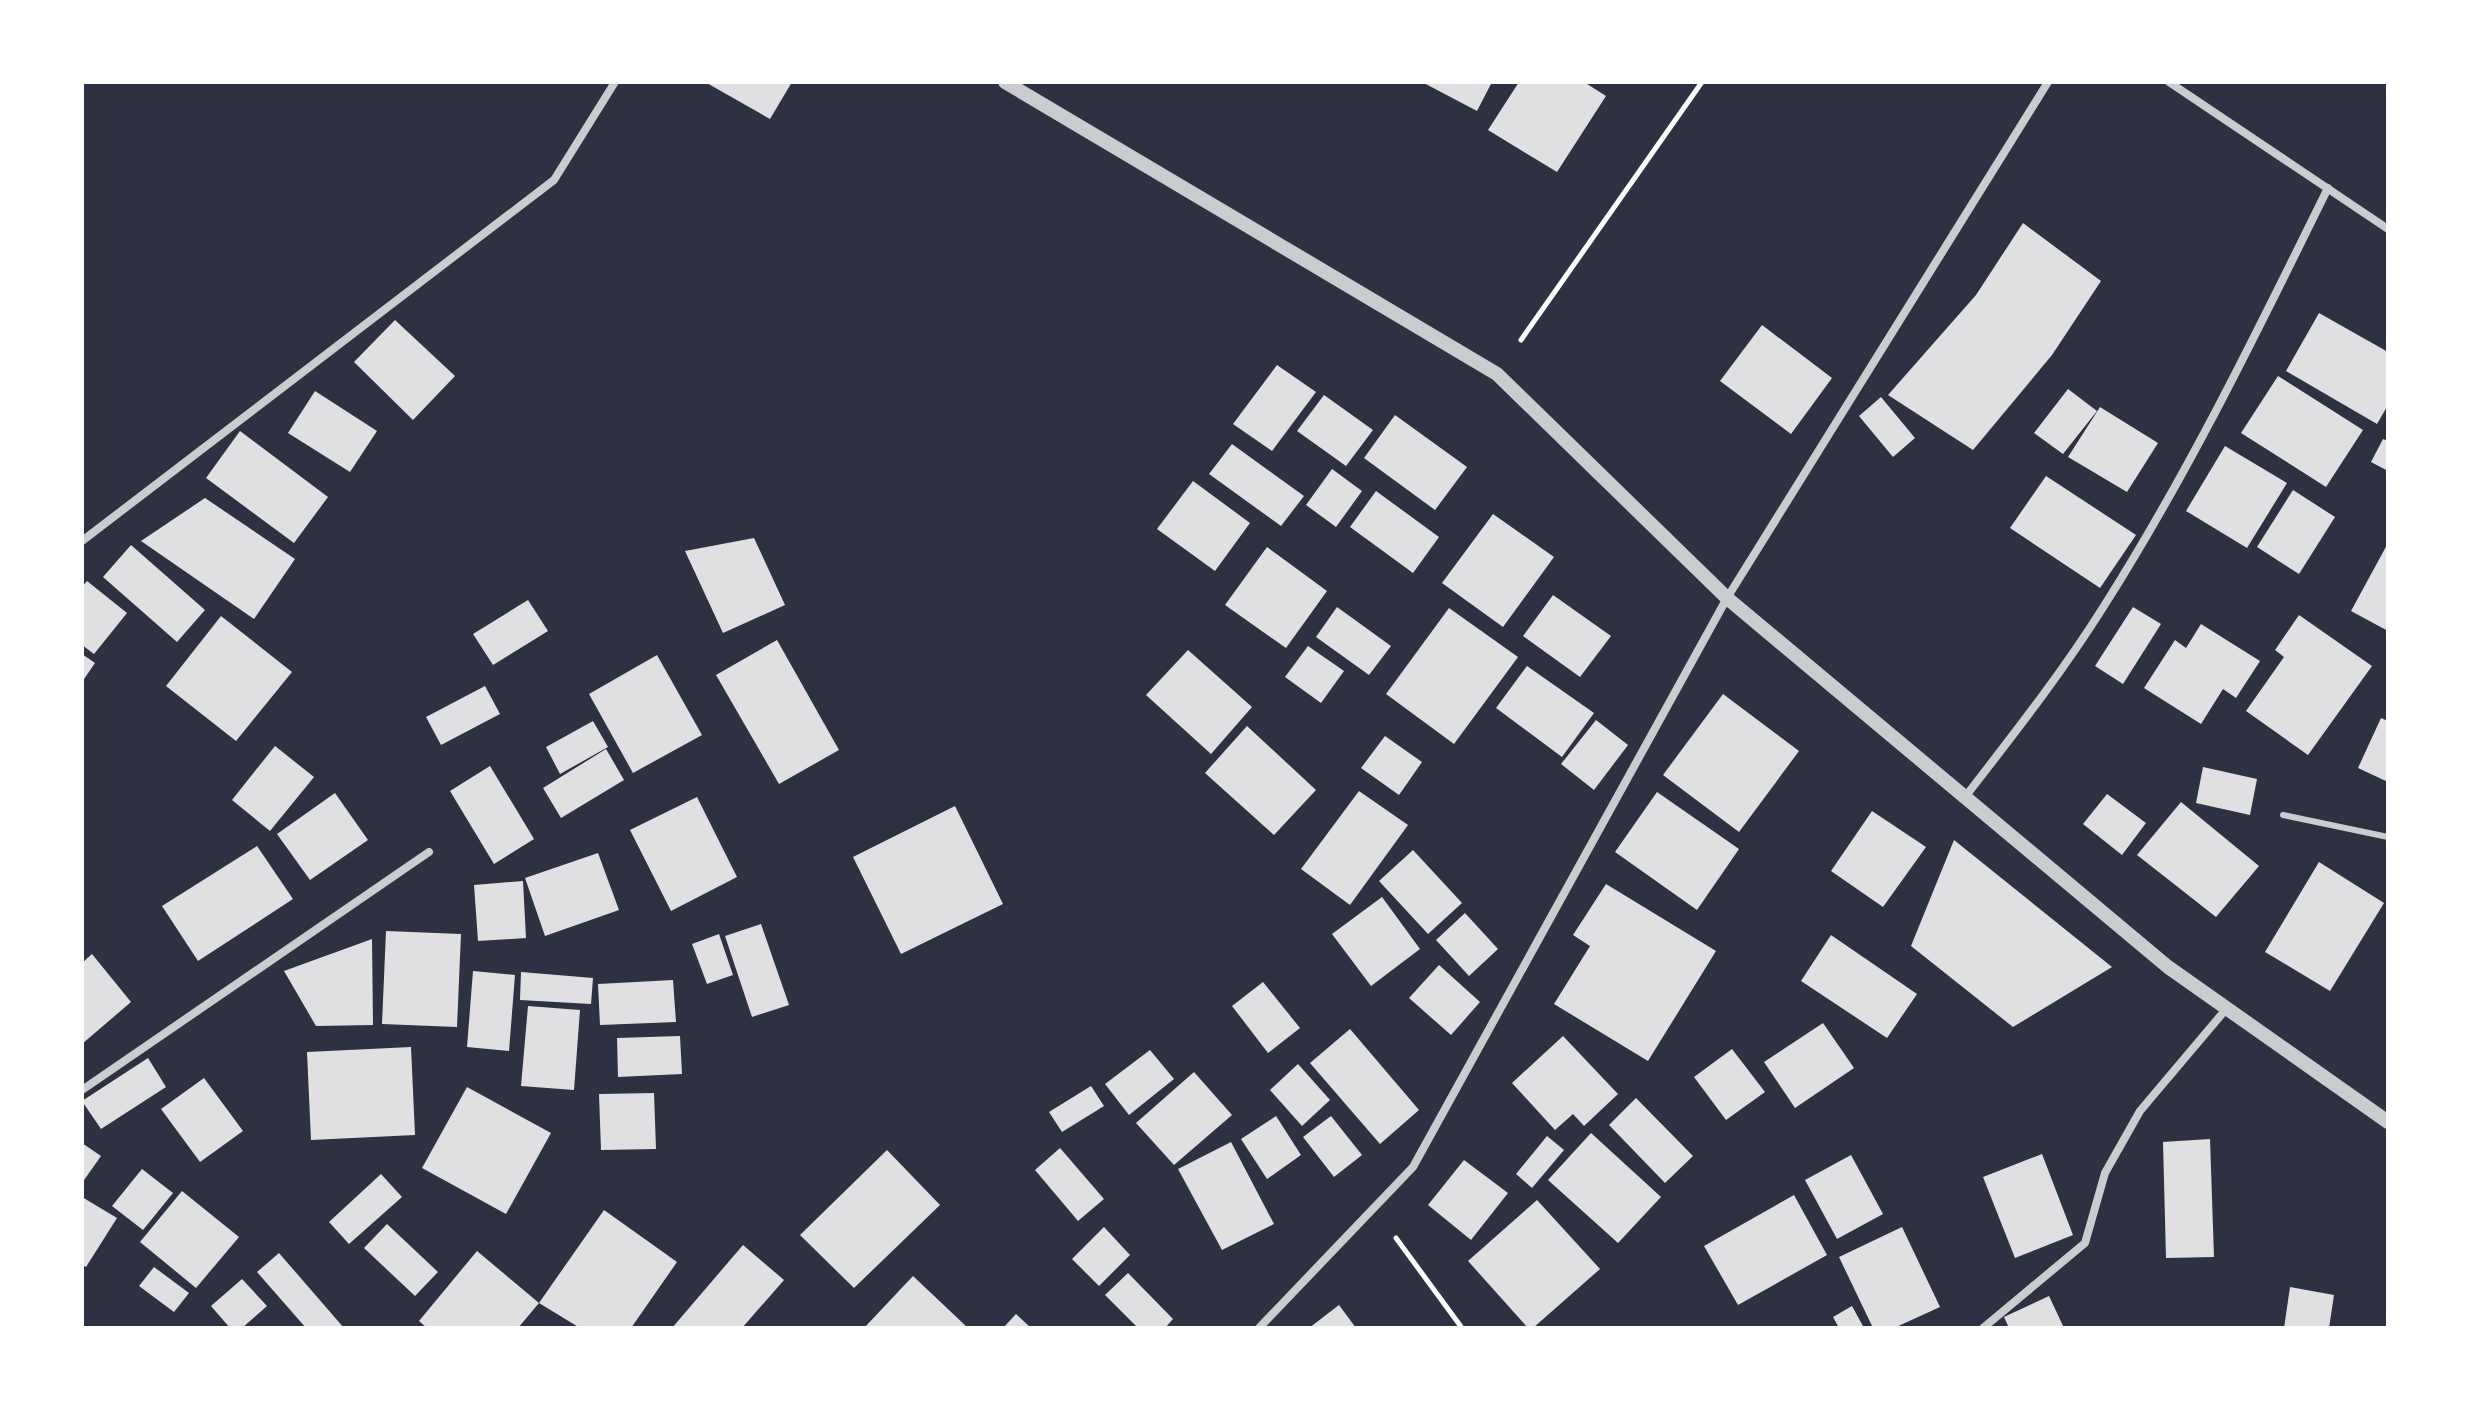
<svg xmlns="http://www.w3.org/2000/svg" width="2470" height="1410" viewBox="0 0 2470 1410" font-family="Jost,sans-serif">
	<style>
		.building { fill: #e0e0e3 }
		.lines { fill: none; stroke-linecap: round; stroke-linejoin: round }
		.path { stroke: #fff; stroke-width: 5 }
		.service { stroke: #caccd0; stroke-width: 6 }
		.minor { stroke: #caccd0; stroke-width: 8 }
		.tertiary { stroke: #caccd0; stroke-width: 14 }
	</style>
	<rect width="100%" height="100%" fill="#2d3142"/>
	<g class="building">
		<path d="M 705,82 L 792,82 L 770,119 Z"/>
		<path d="M 1422,82 L 1492,82 L 1477,111 Z"/>
		<path d="M 1519,82 L 1584,82 L 1606,96 L 1557,172 L 1488,130 Z"/>
		<path d="M 2023,223 L 2101,281 L 2052,355 L 1973,450 L 1888,395 L 1976,295 Z"/>
		<path d="M 2319,313 L 2388,352 L 2388,405 L 2377,424 L 2286,371 Z"/>
		<path d="M 395,320 L 455,376 L 413,420 L 354,362 Z"/>
		<path d="M 1762,325 L 1832,378 L 1791,434 L 1720,381 Z"/>
		<path d="M 1277,365 L 1316,392 L 1272,451 L 1233,424 Z"/>
		<path d="M 2278,376 L 2363,430 L 2326,487 L 2241,433 Z"/>
		<path d="M 2068,389 L 2097,411 L 2063,454 L 2034,433 Z"/>
		<path d="M 315,391 L 377,431 L 350,472 L 288,433 Z"/>
		<path d="M 1324,395 L 1373,430 L 1346,466 L 1297,431 Z"/>
		<path d="M 1881,397 L 1915,438 L 1893,457 L 1859,416 Z"/>
		<path d="M 2100,407 L 2158,443 L 2127,492 L 2068,457 Z"/>
		<path d="M 1395,415 L 1467,467 L 1435,510 L 1364,458 Z"/>
		<path d="M 240,431 L 328,497 L 294,543 L 206,478 Z"/>
		<path d="M 2383,439 L 2388,441 L 2388,471 L 2371,462 Z"/>
		<path d="M 1232,444 L 1304,496 L 1281,526 L 1209,474 Z"/>
		<path d="M 2225,446 L 2287,483 L 2247,548 L 2186,511 Z"/>
		<path d="M 1332,469 L 1362,491 L 1336,527 L 1306,505 Z"/>
		<path d="M 2046,476 L 2136,535 L 2100,588 L 2010,528 Z"/>
		<path d="M 1193,481 L 1250,523 L 1215,571 L 1157,529 Z"/>
		<path d="M 2293,490 L 2335,517 L 2299,574 L 2257,547 Z"/>
		<path d="M 1376,491 L 1439,537 L 1413,573 L 1350,527 Z"/>
		<path d="M 205,498 L 295,559 L 254,619 L 141,541 Z"/>
		<path d="M 1493,514 L 1554,557 L 1503,627 L 1442,583 Z"/>
		<path d="M 754,538 L 785,605 L 723,633 L 685,551 Z"/>
		<path d="M 2388,543 L 2388,631 L 2351,611 Z"/>
		<path d="M 131,545 L 205,610 L 177,642 L 103,577 Z"/>
		<path d="M 1267,547 L 1327,591 L 1286,648 L 1225,605 Z"/>
		<path d="M 87,581 L 127,613 L 94,654 L 82,645 L 82,587 Z"/>
		<path d="M 1553,595 L 1611,636 L 1580,677 L 1523,636 Z"/>
		<path d="M 528,600 L 548,631 L 493,665 L 473,634 Z"/>
		<path d="M 1337,607 L 1391,646 L 1369,675 L 1316,637 Z"/>
		<path d="M 2133,607 L 2161,624 L 2123,684 L 2095,666 Z"/>
		<path d="M 1449,608 L 1518,657 L 1454,744 L 1386,694 Z"/>
		<path d="M 2299,615 L 2372,666 L 2308,755 L 2246,711 L 2284,657 L 2275,650 Z"/>
		<path d="M 221,616 L 292,672 L 236,741 L 166,686 Z"/>
		<path d="M 2201,624 L 2260,661 L 2236,698 L 2223,689 L 2201,724 L 2144,688 L 2175,640 L 2186,648 Z"/>
		<path d="M 777,640 L 839,750 L 779,784 L 716,675 Z"/>
		<path d="M 1308,646 L 1344,671 L 1321,703 L 1285,677 Z"/>
		<path d="M 1188,650 L 1252,707 L 1211,754 L 1146,695 Z"/>
		<path d="M 82,654 L 95,663 L 82,682 Z"/>
		<path d="M 657,655 L 702,735 L 633,773 L 589,694 Z"/>
		<path d="M 1527,666 L 1594,713 L 1562,757 L 1496,708 Z"/>
		<path d="M 485,686 L 500,714 L 441,745 L 426,717 Z"/>
		<path d="M 1723,694 L 1799,751 L 1739,832 L 1663,775 Z"/>
		<path d="M 2381,718 L 2388,721 L 2388,782 L 2358,768 Z"/>
		<path d="M 1596,720 L 1628,745 L 1594,790 L 1561,764 Z"/>
		<path d="M 593,721 L 608,747 L 560,774 L 546,747 Z"/>
		<path d="M 1247,726 L 1316,790 L 1274,835 L 1205,773 Z"/>
		<path d="M 1385,736 L 1422,762 L 1399,795 L 1361,768 Z"/>
		<path d="M 275,746 L 314,777 L 270,831 L 232,800 Z"/>
		<path d="M 606,749 L 624,780 L 561,818 L 543,788 Z"/>
		<path d="M 490,766 L 534,839 L 494,864 L 450,791 Z"/>
		<path d="M 2203,767 L 2257,779 L 2250,815 L 2196,803 Z"/>
		<path d="M 1359,791 L 1408,825 L 1350,905 L 1301,869 Z"/>
		<path d="M 1657,792 L 1739,849 L 1697,910 L 1615,852 Z"/>
		<path d="M 335,793 L 368,840 L 310,880 L 277,834 Z"/>
		<path d="M 2107,794 L 2146,823 L 2122,855 L 2083,824 Z"/>
		<path d="M 697,797 L 737,877 L 671,911 L 630,830 Z"/>
		<path d="M 2181,802 L 2259,866 L 2216,917 L 2137,855 Z"/>
		<path d="M 955,806 L 1003,904 L 901,954 L 853,857 Z"/>
		<path d="M 1872,811 L 1926,847 L 1883,907 L 1831,871 Z"/>
		<path d="M 1954,840 L 2112,967 L 2013,1027 L 1911,946 Z"/>
		<path d="M 257,846 L 293,899 L 198,961 L 162,906 Z"/>
		<path d="M 1413,850 L 1462,903 L 1428,934 L 1379,881 Z"/>
		<path d="M 598,853 L 619,910 L 545,936 L 525,878 Z"/>
		<path d="M 2319,862 L 2384,903 L 2330,991 L 2265,952 Z"/>
		<path d="M 523,881 L 526,938 L 478,941 L 474,885 Z"/>
		<path d="M 1606,884 L 1716,951 L 1648,1061 L 1554,1004 L 1590,946 L 1573,935 Z"/>
		<path d="M 1382,897 L 1420,949 L 1371,986 L 1332,934 Z"/>
		<path d="M 1465,913 L 1498,949 L 1469,976 L 1436,940 Z"/>
		<path d="M 761,924 L 789,1005 L 752,1017 L 725,936 Z"/>
		<path d="M 386,931 L 461,934 L 457,1027 L 382,1024 Z"/>
		<path d="M 719,934 L 733,975 L 707,984 L 692,944 Z"/>
		<path d="M 1831,935 L 1917,994 L 1887,1038 L 1801,981 Z"/>
		<path d="M 372,939 L 373,1025 L 316,1026 L 284,971 Z"/>
		<path d="M 92,954 L 131,1002 L 82,1044 L 82,963 Z"/>
		<path d="M 1439,965 L 1480,1002 L 1451,1035 L 1409,998 Z"/>
		<path d="M 473,971 L 515,975 L 509,1051 L 467,1047 Z"/>
		<path d="M 521,972 L 593,978 L 591,1004 L 520,1000 Z"/>
		<path d="M 673,980 L 676,1022 L 600,1025 L 598,984 Z"/>
		<path d="M 1263,982 L 1300,1028 L 1268,1053 L 1232,1006 Z"/>
		<path d="M 528,1006 L 580,1010 L 574,1090 L 521,1086 Z"/>
		<path d="M 1823,1023 L 1854,1068 L 1795,1108 L 1764,1062 Z"/>
		<path d="M 1350,1029 L 1419,1110 L 1380,1144 L 1310,1063 Z"/>
		<path d="M 680,1036 L 682,1074 L 618,1077 L 617,1038 Z"/>
		<path d="M 1563,1036 L 1618,1094 L 1584,1126 L 1573,1114 L 1555,1130 L 1512,1083 Z"/>
		<path d="M 411,1047 L 415,1135 L 311,1140 L 307,1052 Z"/>
		<path d="M 1732,1049 L 1765,1092 L 1726,1120 L 1694,1077 Z"/>
		<path d="M 1150,1050 L 1174,1079 L 1129,1115 L 1105,1084 Z"/>
		<path d="M 148,1058 L 166,1087 L 101,1129 L 82,1101 Z"/>
		<path d="M 1298,1064 L 1330,1100 L 1302,1126 L 1270,1090 Z"/>
		<path d="M 1194,1072 L 1232,1115 L 1174,1165 L 1136,1123 Z"/>
		<path d="M 204,1078 L 243,1131 L 200,1162 L 161,1109 Z"/>
		<path d="M 1091,1086 L 1104,1106 L 1062,1132 L 1049,1112 Z"/>
		<path d="M 467,1087 L 551,1133 L 506,1214 L 422,1168 Z"/>
		<path d="M 654,1093 L 656,1149 L 601,1150 L 599,1094 Z"/>
		<path d="M 1636,1098 L 1693,1156 L 1665,1183 L 1609,1125 Z"/>
		<path d="M 1276,1116 L 1301,1155 L 1267,1179 L 1241,1139 Z"/>
		<path d="M 1331,1116 L 1362,1155 L 1334,1177 L 1303,1137 Z"/>
		<path d="M 1591,1133 L 1661,1197 L 1618,1243 L 1548,1180 Z"/>
		<path d="M 1547,1136 L 1564,1150 L 1532,1188 L 1516,1174 Z"/>
		<path d="M 2210,1139 L 2214,1257 L 2166,1258 L 2163,1142 Z"/>
		<path d="M 1231,1142 L 1274,1224 L 1222,1250 L 1178,1169 Z"/>
		<path d="M 82,1143 L 101,1156 L 82,1183 Z"/>
		<path d="M 1060,1148 L 1104,1199 L 1078,1221 L 1035,1170 Z"/>
		<path d="M 887,1150 L 940,1205 L 854,1288 L 800,1235 Z"/>
		<path d="M 2042,1154 L 2073,1235 L 2015,1258 L 1983,1177 Z"/>
		<path d="M 1851,1155 L 1883,1214 L 1837,1239 L 1805,1180 Z"/>
		<path d="M 1464,1160 L 1508,1193 L 1471,1240 L 1428,1205 Z"/>
		<path d="M 142,1169 L 173,1193 L 143,1230 L 112,1206 Z"/>
		<path d="M 381,1174 L 402,1197 L 349,1244 L 329,1222 Z"/>
		<path d="M 182,1191 L 239,1237 L 196,1288 L 140,1242 Z"/>
		<path d="M 1794,1195 L 1827,1255 L 1738,1305 L 1704,1246 Z"/>
		<path d="M 82,1197 L 117,1218 L 86,1267 L 82,1265 Z"/>
		<path d="M 1537,1200 L 1600,1269 L 1533,1328 L 1528,1328 L 1468,1261 Z"/>
		<path d="M 604,1210 L 677,1262 L 631,1328 L 580,1328 L 539,1303 L 518,1328 L 427,1328 L 419,1321 L 477,1251 L 539,1303 Z"/>
		<path d="M 387,1224 L 438,1272 L 415,1296 L 364,1248 Z"/>
		<path d="M 1104,1227 L 1130,1255 L 1099,1286 L 1072,1259 Z"/>
		<path d="M 1902,1227 L 1940,1307 L 1894,1328 L 1873,1328 L 1839,1257 Z"/>
		<path d="M 743,1245 L 784,1280 L 742,1328 L 672,1328 Z"/>
		<path d="M 279,1253 L 344,1328 L 306,1328 L 257,1272 Z"/>
		<path d="M 154,1267 L 189,1293 L 174,1312 L 139,1286 Z"/>
		<path d="M 1128,1273 L 1173,1319 L 1165,1328 L 1138,1328 L 1105,1295 Z"/>
		<path d="M 913,1276 L 968,1328 L 864,1328 Z"/>
		<path d="M 242,1279 L 267,1306 L 242,1328 L 230,1328 L 211,1306 Z"/>
		<path d="M 2290,1287 L 2334,1295 L 2329,1328 L 2284,1328 Z"/>
		<path d="M 2049,1296 L 2064,1328 L 2009,1328 L 2004,1317 Z"/>
		<path d="M 1339,1305 L 1356,1328 L 1309,1328 Z"/>
		<path d="M 1852,1306 L 1864,1328 L 1839,1328 L 1833,1317 Z"/>
		<path d="M 1016,1314 L 1031,1328 L 1003,1328 Z"/>
	</g>
	<g class="lines">
		<g class="path">
			<path d="M 1521,340 L 1702,82"/>
			<path d="M 1396,1238 L 1462,1328"/>
		</g>
		<path class="service" d="M 2283,815 L 2388,837"/>
		<g class="minor">
			<path d="M 2169,82 L 2388,229"/>
			<path d="M 82,541 L 554,180 L 615,82"/>
			<path d="M 1965,797 C 2013,735 2062,673 2104,606 C 2189,472 2258,330 2328,188"/>
			<path d="M 82,1090 L 429,852"/>
			<path d="M 1259,1328 L 1413,1167 L 1727,598 L 2048,82"/>
			<path d="M 1983,1328 L 2085,1243 L 2105,1173 L 2140,1111 L 2227,1008"/>
		</g>
		<path class="tertiary" d="M 1005,82 L 1497,374 L 1727,598 L 2168,967 L 2388,1122"/>
	</g>
	<rect width="2470" height="1410" fill="none" stroke="#ffffff" stroke-width="168"/>
</svg>
